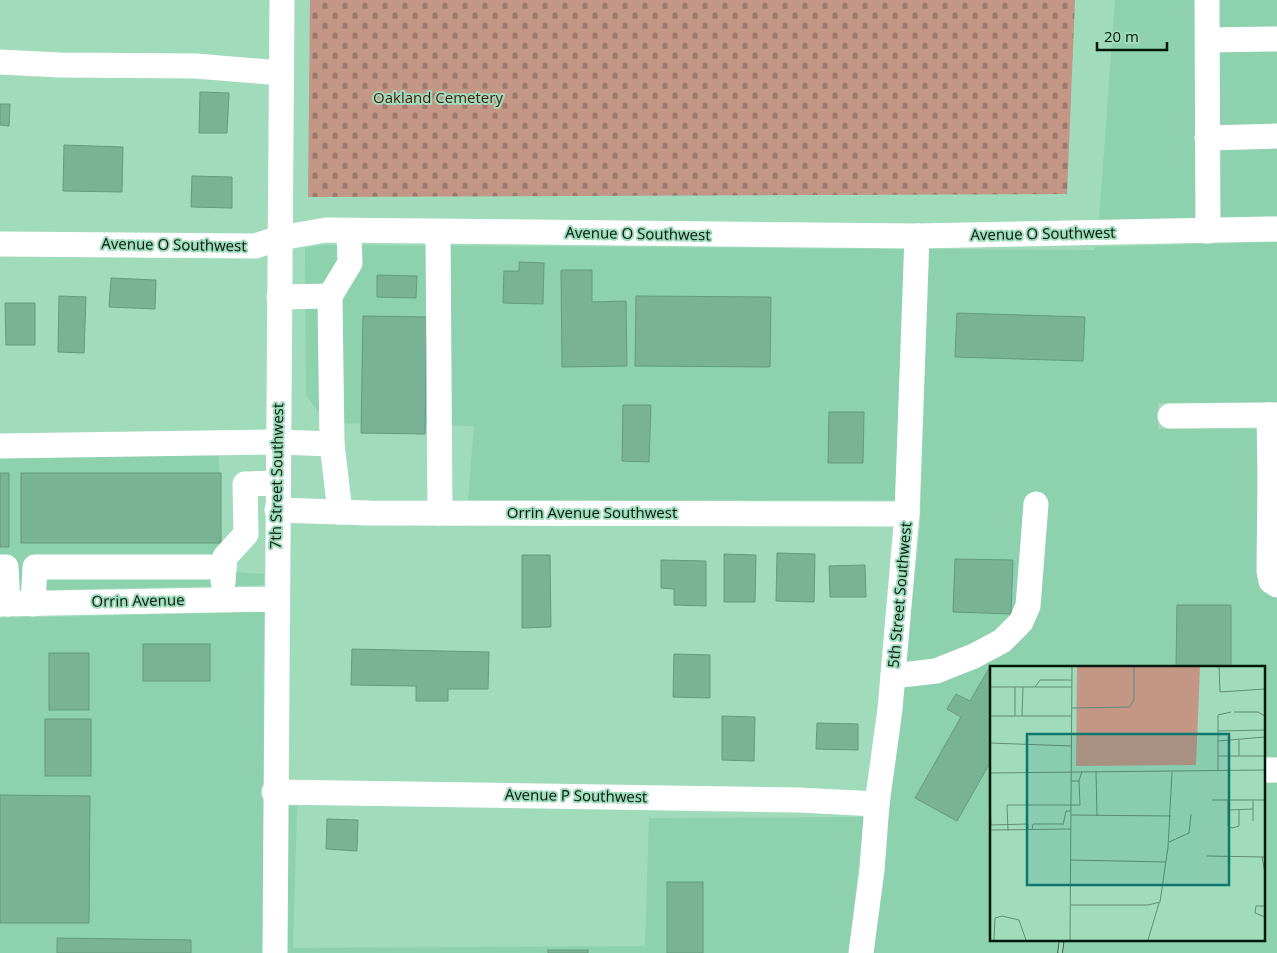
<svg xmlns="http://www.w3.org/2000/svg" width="1277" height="953" viewBox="0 0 1277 953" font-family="'Open Sans',sans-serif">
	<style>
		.built { fill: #8dd1ae }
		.cemetery { fill: url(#cemetery-stones) }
		.building { fill: #78b395; stroke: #629c7f }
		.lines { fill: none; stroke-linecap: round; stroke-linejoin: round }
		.minor { stroke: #fff; stroke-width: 25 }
		.rail-casing { stroke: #234132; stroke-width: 5.5 }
		.rail { stroke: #a0dbbc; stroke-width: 4; stroke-dasharray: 11; stroke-linecap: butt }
		.labels { text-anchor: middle; stroke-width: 4; stroke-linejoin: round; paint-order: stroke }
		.park-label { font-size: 15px; fill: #461a07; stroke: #a0dbbc }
		.street-label { font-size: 15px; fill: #02180d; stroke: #a0dbbc }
		.inset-road { fill: none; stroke: #618d76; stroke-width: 1 }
		.view { fill: #0f766e; fill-opacity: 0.15; stroke: #0f766e; stroke-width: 2.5 }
		.inset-edge { fill: none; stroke: #02180d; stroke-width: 2.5 }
	</style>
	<defs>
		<pattern id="cemetery-stones" width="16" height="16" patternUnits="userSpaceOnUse" patternTransform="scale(1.25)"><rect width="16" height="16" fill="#c39686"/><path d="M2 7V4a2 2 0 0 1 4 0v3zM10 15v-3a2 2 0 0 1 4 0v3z" fill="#9c796c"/></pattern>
	</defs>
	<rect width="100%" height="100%" fill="#a0dbbc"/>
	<g class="built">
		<path d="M 1115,0 L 1277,0 L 1277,216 L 1099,220 Z"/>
		<path d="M 1277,242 L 1277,402 L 1158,403 L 1158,429 L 1277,429 L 1277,757 L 1263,756 L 1263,667 L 991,667 L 991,939 L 1263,939 L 1263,783 L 1277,783 L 1277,953 L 873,953 L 920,528 L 929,249 L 1095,250 L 1095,247 Z"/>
		<path d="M 323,245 L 905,249 L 895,500 L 468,500 L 474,426 L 326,423 L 306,395 L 305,248 Z"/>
		<path d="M 0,439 L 218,439 L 223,571 L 264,574 L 264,585 L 0,591 Z"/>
		<path d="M 264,612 L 263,953 L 0,953 L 0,618 Z"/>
		<path d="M 286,806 L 297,806 L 293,948 L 645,946 L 649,818 L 864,817 L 849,953 L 286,953 Z"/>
	</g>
	<path class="cemetery" d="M 310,0 L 1075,0 L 1067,194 L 308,197 Z"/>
	<g class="building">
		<path d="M 200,92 L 229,93 L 227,133 L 199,133 Z"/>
		<path d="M 0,104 L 10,104 L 9,126 L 0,125 Z"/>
		<path d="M 64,145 L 123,147 L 122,192 L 63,191 Z"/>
		<path d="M 192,176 L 232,177 L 232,208 L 191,207 Z"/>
		<path d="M 519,262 L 544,263 L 543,304 L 503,303 L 504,271 L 519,271 Z"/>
		<path d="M 561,270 L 592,270 L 592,302 L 626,301 L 627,366 L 562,367 Z"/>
		<path d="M 377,275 L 417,276 L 416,298 L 377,297 Z"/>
		<path d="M 111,278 L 156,280 L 155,309 L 109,307 Z"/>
		<path d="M 59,296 L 86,297 L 84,353 L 58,352 Z"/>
		<path d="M 636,296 L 771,297 L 770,367 L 635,366 Z"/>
		<path d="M 5,303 L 35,303 L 35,345 L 6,345 Z"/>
		<path d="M 957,313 L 1085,317 L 1083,361 L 955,357 Z"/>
		<path d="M 363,316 L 427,317 L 425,434 L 361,433 Z"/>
		<path d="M 623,405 L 651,405 L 649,462 L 622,461 Z"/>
		<path d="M 829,412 L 864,412 L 863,463 L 828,463 Z"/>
		<rect x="0" y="473" width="9" height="74"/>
		<rect x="21" y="473" width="200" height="70"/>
		<path d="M 777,553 L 815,554 L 814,602 L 776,601 Z"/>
		<path d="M 724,554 L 756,555 L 755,602 L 724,602 Z"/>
		<path d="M 522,555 L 550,555 L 551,627 L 522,628 Z"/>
		<path d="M 955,559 L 1013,560 L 1011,614 L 953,612 Z"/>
		<path d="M 661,560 L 706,561 L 706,606 L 674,605 L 674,589 L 661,588 Z"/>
		<path d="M 865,565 L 866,597 L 830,597 L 829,566 Z"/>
		<path d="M 1177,605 L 1231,605 L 1231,667 L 1176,667 Z"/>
		<rect x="143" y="644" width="67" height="37"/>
		<path d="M 352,649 L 489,652 L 488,689 L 448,689 L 448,701 L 416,701 L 416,686 L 351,685 Z"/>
		<rect x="49" y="653" width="40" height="57"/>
		<path d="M 674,654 L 710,655 L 710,698 L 673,697 Z"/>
		<path d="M 991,665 L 994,667 L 991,667 L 991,761 L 957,821 L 915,798 L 961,717 L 947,709 L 956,694 L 970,701 Z"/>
		<path d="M 722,716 L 755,717 L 754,761 L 722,760 Z"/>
		<rect x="45" y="719" width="46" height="57"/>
		<path d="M 817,723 L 858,724 L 858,750 L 816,749 Z"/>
		<path d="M 0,795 L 90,796 L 89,923 L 0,923 Z"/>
		<path d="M 327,819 L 358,820 L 357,851 L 326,849 Z"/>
		<rect x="667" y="882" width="36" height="71"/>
		<path d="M 57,938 L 191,940 L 191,953 L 57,953 Z"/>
		<rect x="548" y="950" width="40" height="3"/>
	</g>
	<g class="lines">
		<g class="minor">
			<path d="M 1207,0 L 1208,231"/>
			<path d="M 1208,40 L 1277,39"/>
			<path d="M 0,62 L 60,65 L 196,66 L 281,73"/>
			<path d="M 1207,138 L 1277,136"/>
			<path d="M 438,232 L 440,513"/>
			<path d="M 0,244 L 255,246 L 280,238 L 326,230 L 917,236 L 1277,229"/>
			<path d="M 279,297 L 330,296 L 350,263 L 349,231"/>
			<path d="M 1269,415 L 1270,475 L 1277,475"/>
			<path d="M 1170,416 L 1277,415"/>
			<path d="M 332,444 L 340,512"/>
			<path d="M 0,446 L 278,442 L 332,444 L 330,296"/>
			<path d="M 1270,475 L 1269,571 L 1271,581 L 1277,585"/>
			<path d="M 277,510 L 369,513 L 907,514"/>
			<path d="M 0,567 L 6,567 L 8,604"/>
			<path d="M 223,582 L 225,557 L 246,534 L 245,484 L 277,483"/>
			<path d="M 0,604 L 276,599"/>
			<path d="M 33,604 L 35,567 L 224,567"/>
			<path d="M 893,676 L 936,671 L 974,656 L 1002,641 L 1021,622 L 1028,606 L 1036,504"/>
			<path d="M 1263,770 L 1277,770"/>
			<path d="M 274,792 L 799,800 L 877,804"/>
			<path d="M 275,953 L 282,0"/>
			<path d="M 861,953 L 872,870 L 877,804 L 890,709 L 907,514 L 917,236"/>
		</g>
		<g class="rail-casing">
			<path id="rail" d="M 1060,953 L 1062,939"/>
		</g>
		<use href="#rail" class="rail"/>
	</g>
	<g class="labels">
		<g class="park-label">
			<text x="438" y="103">Oakland Cemetery</text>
		</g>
		<g class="street-label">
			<text transform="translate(638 234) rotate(1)" y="5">Avenue O Southwest</text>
			<text transform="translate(1043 234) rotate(-1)" y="5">Avenue O Southwest</text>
			<text transform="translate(174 245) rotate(1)" y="5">Avenue O Southwest</text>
			<text transform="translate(277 476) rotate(-89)" y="5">7th Street Southwest</text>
			<text x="592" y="518">Orrin Avenue Southwest</text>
			<text transform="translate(900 595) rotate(-85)" y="5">5th Street Southwest</text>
			<text transform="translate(138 601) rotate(-1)" y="5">Orrin Avenue</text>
			<text transform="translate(576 796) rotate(1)" y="5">Avenue P Southwest</text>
		</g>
	</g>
	<g transform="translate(990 666)">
		<rect width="275" height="275" fill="#a0dbbc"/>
		<path d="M 87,1 L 210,1 L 206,99 L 86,100 Z" fill="#c39686"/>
		<path class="inset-road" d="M 229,1 L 230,26 L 275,23M 0,21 L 82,21M 45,21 L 50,14 L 82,14M 82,42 L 140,41 L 144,33 L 144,1M 244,46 L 268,46 L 275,50M 0,50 L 82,50M 25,50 L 25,21M 32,50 L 33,21M 228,65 L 228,49 L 241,46M 249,74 L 249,90 L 275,90M 228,75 L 275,71M 0,77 L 82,80M 228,90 L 249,90M 106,105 L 107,150M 228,105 L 228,65 L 275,64M 0,107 L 275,104M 81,115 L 89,115 L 92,105M 222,134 L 275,134M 238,134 L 238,144 L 263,143M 0,137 L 1,159M 238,144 L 238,160 L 242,162 L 249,160 L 249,144M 81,149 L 181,150M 263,155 L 263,134M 0,159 L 38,158 L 38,164M 73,159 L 76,145 L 81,145M 0,164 L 81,163M 42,164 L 43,158 L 73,158M 18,165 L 17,139 L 90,139 L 89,115M 179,176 L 199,167 L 201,148M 217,190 L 275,191M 272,191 L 275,207M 80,194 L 176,196M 81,239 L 158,239 L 170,236 L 178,181 L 182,106M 275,240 L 266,240 L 265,247 L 275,251M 4,274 L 5,252 L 12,250 L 29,254 L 36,274M 80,274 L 82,1M 158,274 L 169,237"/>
		<path class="view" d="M 37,68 L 239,68 L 239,219 L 37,219 Z"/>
		<rect width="275" height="275" class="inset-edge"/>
	</g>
	<path d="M1097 42v8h70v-8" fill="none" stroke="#02180d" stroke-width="2.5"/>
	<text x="1104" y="42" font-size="15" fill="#02180d" stroke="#a0dbbc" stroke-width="4" paint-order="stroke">20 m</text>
</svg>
